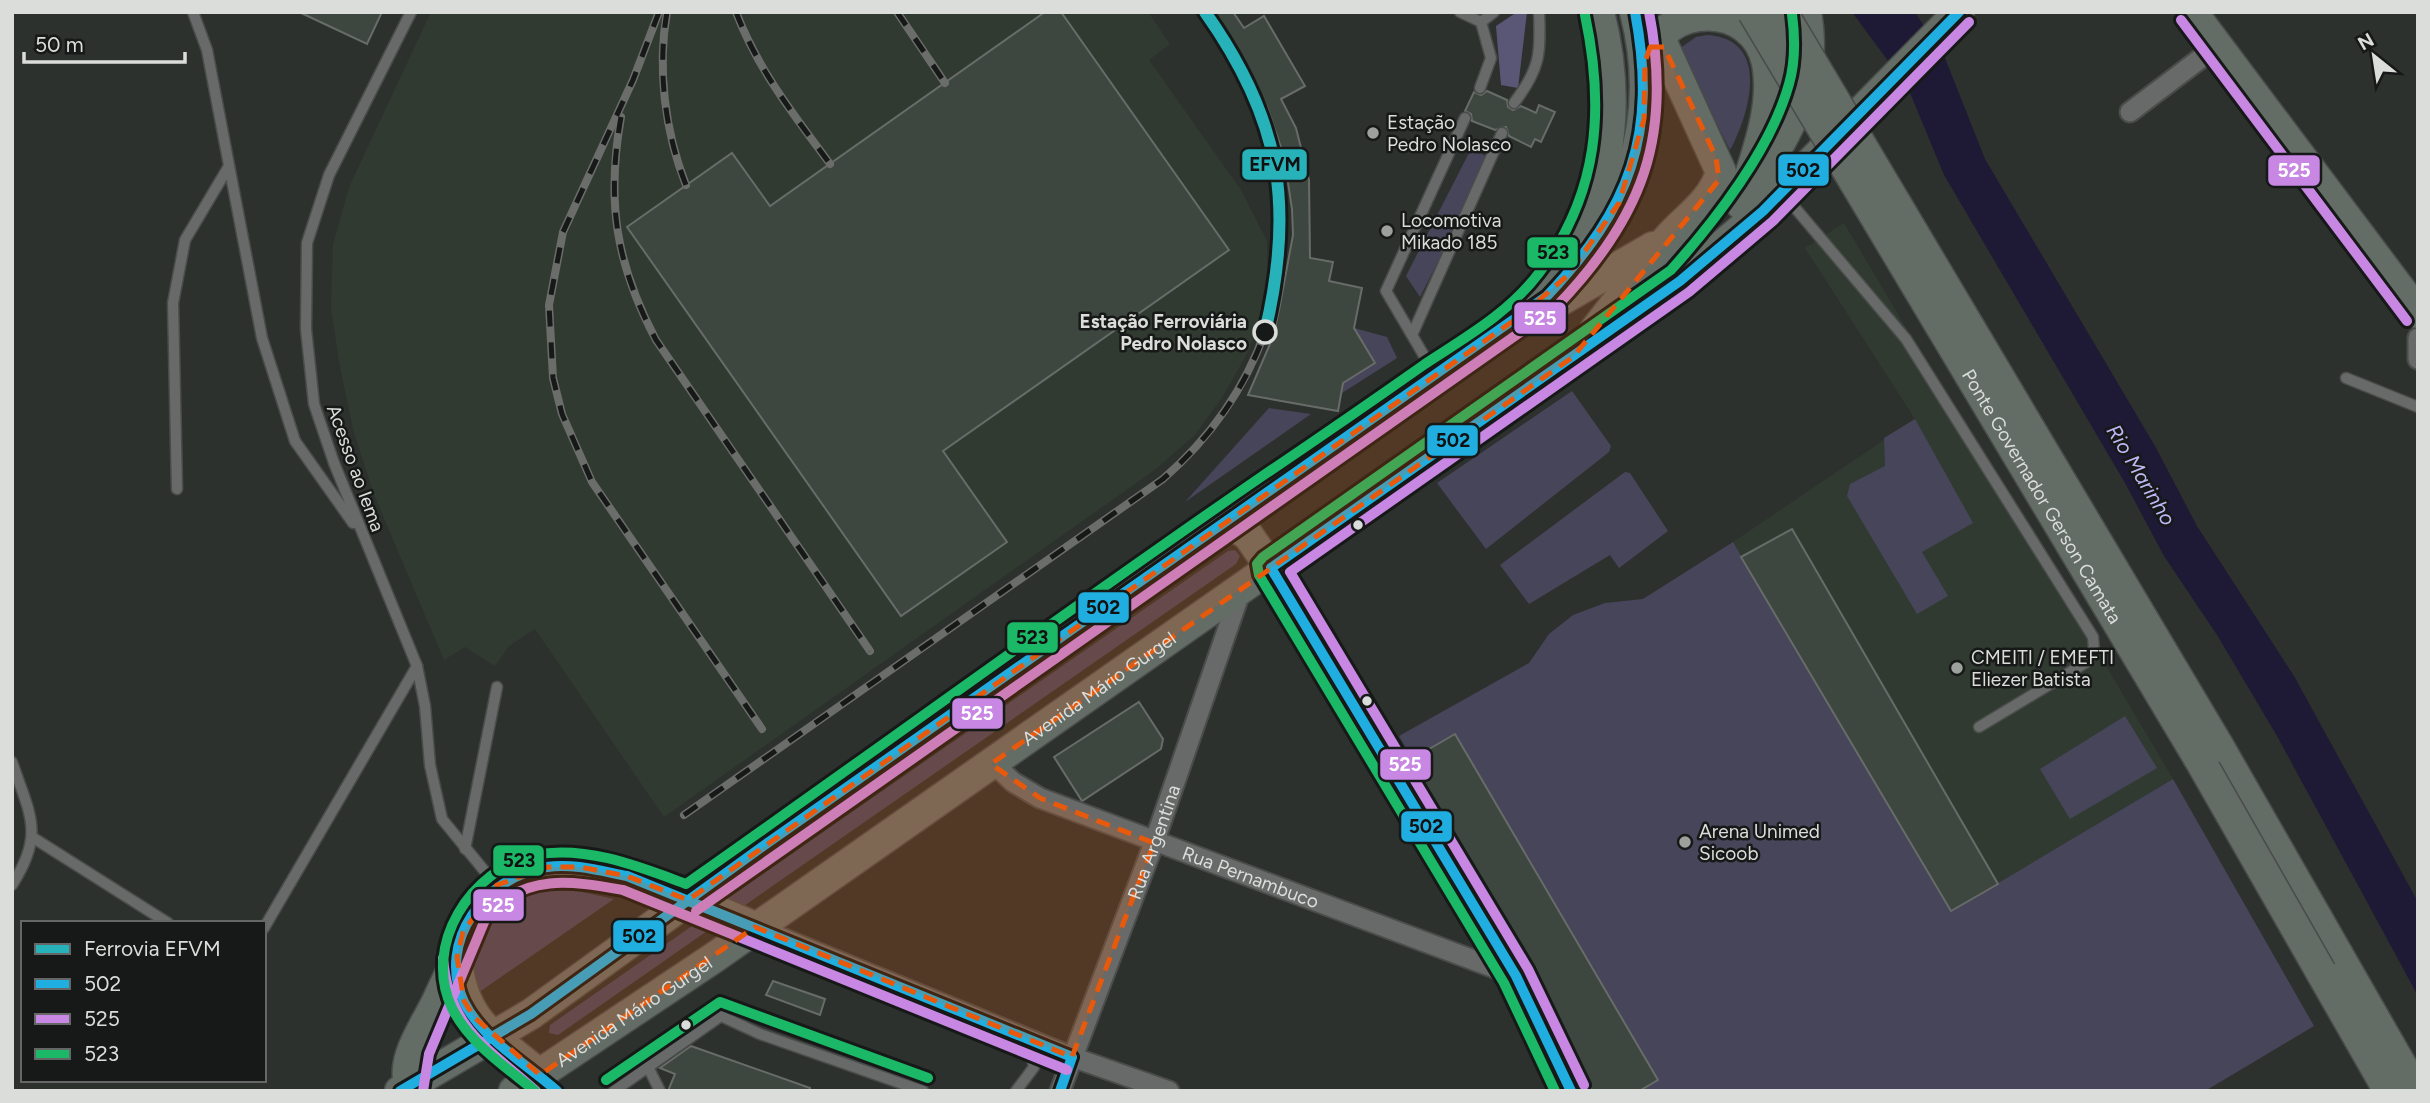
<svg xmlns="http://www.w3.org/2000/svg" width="2430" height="1103" viewBox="0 0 2430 1103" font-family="Figtree,sans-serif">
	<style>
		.built { fill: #303a31 }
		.green { fill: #47455a }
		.forest { fill: #5a5776 }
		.water { fill: #1e1934 }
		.building { fill: #3e4640; stroke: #686c69; stroke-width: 2 }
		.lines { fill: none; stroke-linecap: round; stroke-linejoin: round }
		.service-casing { stroke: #494c4a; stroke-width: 13 }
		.minor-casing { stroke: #494c4a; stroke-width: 23 }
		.tertiary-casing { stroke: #494c4a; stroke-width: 26 }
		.primary-casing { stroke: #494c4a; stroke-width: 33 }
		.service { stroke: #676a68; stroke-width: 10 }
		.minor { stroke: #676a68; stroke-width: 19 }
		.tertiary { stroke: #676a68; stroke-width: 23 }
		.primary { stroke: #646c66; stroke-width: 30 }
		.rail-casing { stroke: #6b6d6b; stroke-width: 8 }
		.rail { stroke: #161917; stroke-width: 5; stroke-dasharray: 16; stroke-linecap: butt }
		.primary-bridge-casing { stroke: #494c4a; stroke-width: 33; stroke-linecap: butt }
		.primary-bridge { stroke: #646c66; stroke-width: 30 }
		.bus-1-casing { stroke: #161917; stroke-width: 16 }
		.bus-2-casing { stroke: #161917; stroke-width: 16 }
		.bus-3-casing { stroke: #161917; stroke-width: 16 }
		.bus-1 { stroke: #20aee0; stroke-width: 10 }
		.bus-2 { stroke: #c787e3; stroke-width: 10 }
		.bus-3 { stroke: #1ab867; stroke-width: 10 }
		.rail-1-casing { stroke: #161917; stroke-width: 18 }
		.rail-1 { stroke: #26b2b8; stroke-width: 12 }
		.marked { fill: #e8590c; fill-opacity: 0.2; stroke: #e8590c; stroke-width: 5; stroke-dasharray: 14 9; stroke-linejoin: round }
		.poi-dot { fill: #9da19e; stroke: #161917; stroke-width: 2.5 }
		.stop-dot { fill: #161917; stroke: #daddda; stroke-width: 3.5 }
		.bus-dot { fill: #daddda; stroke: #161917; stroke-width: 2.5 }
		.labels { text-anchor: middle; stroke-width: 5; stroke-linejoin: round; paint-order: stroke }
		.poi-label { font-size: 19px; fill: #daddda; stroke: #161917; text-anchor: start }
		.stop-label { font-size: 19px; font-weight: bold; fill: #daddda; stroke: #161917; text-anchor: end }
		.street-label { font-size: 19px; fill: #daddda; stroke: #161917 }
		.water-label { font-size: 21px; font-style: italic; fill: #bdb7f5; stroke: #161917 }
		.line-badge { stroke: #161917; stroke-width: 2.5 }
		.badge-label { font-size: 19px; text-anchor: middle; font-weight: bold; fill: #fff }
		.pale-badge-label { font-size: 19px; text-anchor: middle; font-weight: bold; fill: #111 }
	</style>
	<rect width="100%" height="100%" fill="#2d312e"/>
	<g class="built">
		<path d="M 431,12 L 1148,12 L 1170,44 L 1149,60 L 1241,190 L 1267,241 L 1268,296 L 1249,350 L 1223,396 L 1195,435 L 1156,469 L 664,817 L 535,629 L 509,646 L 495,666 L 465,647 L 444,660 L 375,497 L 354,433 L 340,367 L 331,308 L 333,244 L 350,185 Z"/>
		<path d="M 1844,223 L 2173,779 L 1951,911 L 1733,542 L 1915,419 L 1805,248 Z"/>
	</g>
	<g class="green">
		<path d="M 1707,35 C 1771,39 1750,113 1730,150 L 1679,49 L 1696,37 Z"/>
		<path d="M 1471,149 L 1490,158 L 1420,297 L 1406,276 Z"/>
		<path d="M 1354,328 L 1387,337 L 1397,358 L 1342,393 L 1343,383 L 1375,363 Z"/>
		<path d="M 1572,391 L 1611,446 L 1609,452 L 1486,549 L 1437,483 Z"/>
		<path d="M 1269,408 L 1311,414 L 1185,502 Z"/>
		<path d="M 1915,419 L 1973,523 L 1922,552 L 1948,596 L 1917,614 L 1847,496 L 1850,484 L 1885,466 L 1884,438 Z"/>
		<path d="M 1625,472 L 1630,473 L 1668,531 L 1619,568 L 1610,555 L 1529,604 L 1500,565 Z"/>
		<path d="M 1733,542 L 1951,911 L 2173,779 L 2314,1026 L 2205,1091 L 1607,1091 L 1399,736 L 1529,663 L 1549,634 L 1573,615 L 1605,603 L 1643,599 Z"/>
		<path d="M 1235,550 L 1240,556 L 1236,564 L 738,910 L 721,903 L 1228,551 Z"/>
		<path d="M 2125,716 L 2157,768 L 2070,819 L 2040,769 Z"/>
		<path d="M 542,883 L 614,899 L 475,995 L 468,986 C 479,936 484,895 542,883 Z"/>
		<path d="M 692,926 L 710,929 L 558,1035 L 549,1033 L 550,1025 Z"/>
	</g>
	<path class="forest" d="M 1517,12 L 1527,12 L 1518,88 L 1501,85 L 1496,26 Z"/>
	<path class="water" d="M 1852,12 L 1915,12 L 1945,58 L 1985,159 L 2155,446 L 2197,526 L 2294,676 L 2418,902 L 2418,996 L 2277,736 L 2217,635 L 2164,556 L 2125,483 L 1944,175 L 1908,88 Z"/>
	<g class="building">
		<path d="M 299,12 L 382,12 L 367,44 Z"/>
		<path d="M 1045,12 L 1061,12 L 1229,250 L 943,451 L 1007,542 L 901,616 L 627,227 L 732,153 L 770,206 Z"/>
		<path d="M 1212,12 L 1233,12 L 1244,28 L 1264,16 L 1305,86 L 1281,99 L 1296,128 L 1309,180 L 1310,258 L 1333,262 L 1329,281 L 1362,288 L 1354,328 L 1375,363 L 1343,383 L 1338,411 L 1248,395 L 1273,337 L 1279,310 L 1293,235 L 1292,209 L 1284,156 L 1267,107 L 1242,59 Z"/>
		<path d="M 1487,91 L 1507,100 L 1508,107 L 1513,110 L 1521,106 L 1536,113 L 1539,105 L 1555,112 L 1541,142 L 1535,139 L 1531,147 L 1509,136 L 1506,127 L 1495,130 L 1472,121 L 1471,114 L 1465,111 L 1474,92 L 1481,95 Z"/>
		<path d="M 1792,529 L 1998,884 L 1951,911 L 1741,557 Z"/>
		<path d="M 1139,702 L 1163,739 L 1161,749 L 1082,801 L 1054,757 Z"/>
		<path d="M 1455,734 L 1658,1080 L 1639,1091 L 1592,1091 L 1563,1041 L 1528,969 L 1405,763 Z"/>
		<path d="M 773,981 L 825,999 L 820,1015 L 766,995 Z"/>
		<path d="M 691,1046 L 810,1088 L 810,1091 L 668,1091 L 675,1074 L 660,1068 Z"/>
	</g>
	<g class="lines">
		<g class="service-casing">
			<g id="service">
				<path d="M 193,12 L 207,50 L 262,338 L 295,441 L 353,523"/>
				<path d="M 411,12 L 329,175 L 307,243 L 306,329 L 314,404 L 334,463 L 417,666 L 425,706 L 430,765 L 442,819 L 496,885"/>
				<path d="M 1460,12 L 1481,22 L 1491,58 L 1480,88"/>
				<path d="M 1481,22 L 1494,12"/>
				<path d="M 1514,103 C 1540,69 1541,54 1539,12"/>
				<path d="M 1785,196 L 1906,339 L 2093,637 L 2094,650 L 2087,662 L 1979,727"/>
				<path d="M 1412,335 L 1502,133"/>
				<path d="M 1433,371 L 1386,291 L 1465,118"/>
				<path d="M 2346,378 L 2418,407"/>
				<path d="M 177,489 L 173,303 L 185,240 L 229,166"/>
				<path d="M 12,762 C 30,815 45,834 12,885"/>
				<path d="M 32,837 L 168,923"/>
				<path d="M 465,849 L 497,687"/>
				<path d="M 264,928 L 417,666"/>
				<path d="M 648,1067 L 660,1091"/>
				<path d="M 542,1078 L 557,1091"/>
				<path d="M 614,1091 L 721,1016 L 760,1034 L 923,1091"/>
				<path d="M 1016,1091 L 1034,1067 L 1028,1039"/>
			</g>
		</g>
		<g class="minor-casing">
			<g id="minor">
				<path d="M 2130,112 L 2217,46"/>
				<path d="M 2418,338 L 2418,359"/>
				<path id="s1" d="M 993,763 L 1013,782 L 1040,798 L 1516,976"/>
				<path d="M 755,927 L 1072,1057 L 1169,1091"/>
				<path id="s2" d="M 1060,1091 L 1154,843 L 1241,590"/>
			</g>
		</g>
		<g class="tertiary-casing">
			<path id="tertiary" d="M 1271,568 L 1516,976 L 1571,1091"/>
		</g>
		<g class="primary-casing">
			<g id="primary">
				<path d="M 2192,12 L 2418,313"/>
				<path d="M 1646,59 C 1665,1 1754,0 1767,63 C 1776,109 1754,160 1741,204"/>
				<path d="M 1758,178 C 1793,126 1818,77 1806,12"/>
				<path d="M 1576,245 C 1613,169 1620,94 1599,12"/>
				<path d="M 1551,306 L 1653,247"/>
				<path d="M 1595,330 C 1620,299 1644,265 1671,235 C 1690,215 1713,200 1721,172 L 1664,47 L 1650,47"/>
				<path d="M 1224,520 L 1248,535 L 1271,568"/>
				<path d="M 2219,747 L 2416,1091"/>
				<path d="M 457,958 C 462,1022 494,1036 540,1075"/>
				<path d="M 2321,972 L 2389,1091"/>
				<path d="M 400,1091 L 531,1014 L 766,844 L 1547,296 C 1628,219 1664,123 1635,12"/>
				<path d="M 412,1091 C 396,1062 428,1023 439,997 C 445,984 452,971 456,958 C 462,941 465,924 475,908 C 534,819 682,897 755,927"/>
				<path id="s3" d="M 514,1091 L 715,957 L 1680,281 L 1763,211 L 1959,12"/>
			</g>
		</g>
		<use href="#service" class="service"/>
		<use href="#minor" class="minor"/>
		<use href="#tertiary" class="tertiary"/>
		<use href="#primary" class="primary"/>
		<g class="rail-casing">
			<g id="rail">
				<path d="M 659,12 L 633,80 L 563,232 L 549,305 L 553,378 L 562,414 L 592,482 L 762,729"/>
				<path d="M 667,12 C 657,69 665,132 686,185"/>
				<path d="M 736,12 C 758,70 794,115 830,164"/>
				<path d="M 897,12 L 945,83"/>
				<path d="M 621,117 C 606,202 616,264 656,340 L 870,651"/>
				<path d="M 684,815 L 1163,479 C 1210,438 1244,391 1265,332"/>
			</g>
		</g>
		<use href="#rail" class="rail"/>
		<g class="primary-bridge-casing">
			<g id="primary-bridge">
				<path id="s4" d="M 1753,12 L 2201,762 L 2321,972"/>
				<path d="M 1782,12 L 2219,747"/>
			</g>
		</g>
		<use href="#primary-bridge" class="primary-bridge"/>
		<g class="bus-1-casing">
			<g id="bus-1">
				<path d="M 1271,568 L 1680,281 L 1763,211 L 1959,12"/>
				<path d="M 1271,568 L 1516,976 L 1571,1091"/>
				<path d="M 400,1091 L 531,1014 L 766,844 L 1547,296 C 1631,207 1658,134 1635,12"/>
				<path d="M 557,1091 C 527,1064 482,1039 464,1002 C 436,941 486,876 547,867 C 573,863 601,871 627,876 L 1072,1057 L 1060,1091"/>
			</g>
		</g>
		<g class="bus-2-casing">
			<g id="bus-2">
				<path d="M 2181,20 L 2407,321"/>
				<path d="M 696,911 L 1556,307 C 1643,217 1673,136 1649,12"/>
				<path d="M 443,958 C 449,1029 487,1047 536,1091"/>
				<path d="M 1584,1085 L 1528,969 L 1290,572 L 1689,292 L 1773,221 L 1969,22"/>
				<path d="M 423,1091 L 429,1054 L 487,915 C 526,873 571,881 623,890 L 1067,1070"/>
			</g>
		</g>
		<g class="bus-3-casing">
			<g id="bus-3">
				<path d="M 606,1080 L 720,1002 L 928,1078"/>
				<path d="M 535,1091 C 506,1067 469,1043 452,1008 C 422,945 471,869 535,855 C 586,845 640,867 686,884 C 878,749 1068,610 1261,477 C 1316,440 1371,402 1425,364 C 1466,337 1509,313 1539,273 C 1599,194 1605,109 1585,15"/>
				<path d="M 1555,1091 L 1504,983 L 1259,575 L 1257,564 L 1263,557 L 1671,270 C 1715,221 1771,149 1789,84 C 1796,60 1795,37 1792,14"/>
			</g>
		</g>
		<use href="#bus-1" class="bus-1"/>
		<use href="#bus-2" class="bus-2"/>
		<use href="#bus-3" class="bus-3"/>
		<g class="rail-1-casing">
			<path id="rail-1" d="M 1205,12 C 1281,119 1295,206 1265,332"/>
		</g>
		<use href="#rail-1" class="rail-1"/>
	</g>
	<path class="marked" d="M 1650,47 L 1664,47 L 1716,157 L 1719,180 L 1573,357 L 991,764 L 1040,798 L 1154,843 L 1072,1057 L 755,927 L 540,1075 L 474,1017 L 464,1001 L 457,957 L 463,932 L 497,885 L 548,867 L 580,867 L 627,876 L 688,900 L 1523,314 L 1568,275 L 1619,203 L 1644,119 L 1645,62 Z"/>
	<g class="poi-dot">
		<circle cx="1373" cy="133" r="7"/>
		<circle cx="1387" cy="231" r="7"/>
		<circle cx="1957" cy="668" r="7"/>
		<circle cx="1685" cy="842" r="7"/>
	</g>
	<circle class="stop-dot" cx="1265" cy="332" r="11"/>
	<g class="bus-dot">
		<circle cx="1358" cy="525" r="6"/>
		<circle cx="1367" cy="701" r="6"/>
		<circle cx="686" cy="1025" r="6"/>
	</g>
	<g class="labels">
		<g class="poi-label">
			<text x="1387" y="129">Estação<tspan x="1387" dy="22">Pedro Nolasco</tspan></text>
			<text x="1401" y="227">Locomotiva<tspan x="1401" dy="22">Mikado 185</tspan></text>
			<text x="1971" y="664">CMEITI / EMEFTI<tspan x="1971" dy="22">Eliezer Batista</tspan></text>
			<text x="1699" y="838">Arena Unimed<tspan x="1699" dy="22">Sicoob</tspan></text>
		</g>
		<g class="stop-label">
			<text x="1247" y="328">Estação Ferroviária<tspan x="1247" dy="22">Pedro Nolasco</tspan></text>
		</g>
		<g class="street-label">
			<text transform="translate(356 468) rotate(70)" y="7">Acesso ao Iema</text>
			<text dy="7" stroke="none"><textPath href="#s4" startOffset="564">Ponte Governador Gerson Camata</textPath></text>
			<text dy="7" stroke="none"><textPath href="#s3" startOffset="710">Avenida Mário Gurgel</textPath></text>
			<text dy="7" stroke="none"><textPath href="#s2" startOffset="266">Rua Argentina</textPath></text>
			<text dy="7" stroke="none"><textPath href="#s1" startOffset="284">Rua Pernambuco</textPath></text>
			<text dy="7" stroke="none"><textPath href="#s3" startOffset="144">Avenida Mário Gurgel</textPath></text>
		</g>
		<g class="water-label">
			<text transform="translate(2141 475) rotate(59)" y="7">Rio Marinho</text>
		</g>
	</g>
	<g class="line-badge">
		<rect x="1241" y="148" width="67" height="33" rx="7" fill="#26b2b8"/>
		<rect x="1777" y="153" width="53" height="34" rx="7" fill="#20aee0"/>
		<rect x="2267" y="154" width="54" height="33" rx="7" fill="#c787e3"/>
		<rect x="1526" y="236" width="53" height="33" rx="7" fill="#1ab867"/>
		<rect x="1513" y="301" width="54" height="34" rx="7" fill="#c787e3"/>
		<rect x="1426" y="424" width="53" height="33" rx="7" fill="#20aee0"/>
		<rect x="1077" y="591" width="53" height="33" rx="7" fill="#20aee0"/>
		<rect x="1006" y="621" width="53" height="33" rx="7" fill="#1ab867"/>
		<rect x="951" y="697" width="53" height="33" rx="7" fill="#c787e3"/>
		<rect x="1379" y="748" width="53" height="33" rx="7" fill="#c787e3"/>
		<rect x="1400" y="810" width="53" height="33" rx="7" fill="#20aee0"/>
		<rect x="492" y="844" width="53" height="33" rx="7" fill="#1ab867"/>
		<rect x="472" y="888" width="53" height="34" rx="7" fill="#c787e3"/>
		<rect x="612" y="919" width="53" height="34" rx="7" fill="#20aee0"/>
	</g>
	<g class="badge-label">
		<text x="2294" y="177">525</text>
		<text x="1540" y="325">525</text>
		<text x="977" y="720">525</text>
		<text x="1405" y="771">525</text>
		<text x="498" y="912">525</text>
	</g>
	<g class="pale-badge-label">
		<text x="1275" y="171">EFVM</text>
		<text x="1803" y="177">502</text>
		<text x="1553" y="259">523</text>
		<text x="1453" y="447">502</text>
		<text x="1103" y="614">502</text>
		<text x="1032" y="644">523</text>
		<text x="1426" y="833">502</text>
		<text x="519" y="867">523</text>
		<text x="639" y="943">502</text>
	</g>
	<rect width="2430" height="1103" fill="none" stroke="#daddda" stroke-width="28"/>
	<rect x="21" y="921" width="245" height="161" fill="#161917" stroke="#646765" stroke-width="2"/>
	<rect x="35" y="944" width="35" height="10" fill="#26b2b8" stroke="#646765" stroke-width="2"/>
	<text x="84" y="956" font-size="21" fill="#daddda">Ferrovia EFVM</text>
	<rect x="35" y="979" width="35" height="10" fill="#20aee0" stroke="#646765" stroke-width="2"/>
	<text x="84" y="991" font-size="21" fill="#daddda">502</text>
	<rect x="35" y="1014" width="35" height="10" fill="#c787e3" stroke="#646765" stroke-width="2"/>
	<text x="84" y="1026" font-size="21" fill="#daddda">525</text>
	<rect x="35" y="1049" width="35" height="10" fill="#1ab867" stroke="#646765" stroke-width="2"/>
	<text x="84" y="1061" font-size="21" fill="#daddda">523</text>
	<g transform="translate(2374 56) rotate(330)" stroke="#161917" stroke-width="5" paint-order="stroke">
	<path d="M0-5L12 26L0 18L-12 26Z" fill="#daddda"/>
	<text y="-10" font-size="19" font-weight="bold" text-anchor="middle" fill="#daddda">N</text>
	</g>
	<path d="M24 52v10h161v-10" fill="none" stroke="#daddda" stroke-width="3.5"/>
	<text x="35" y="52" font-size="21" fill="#daddda" stroke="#161917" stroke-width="5" paint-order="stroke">50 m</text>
</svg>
